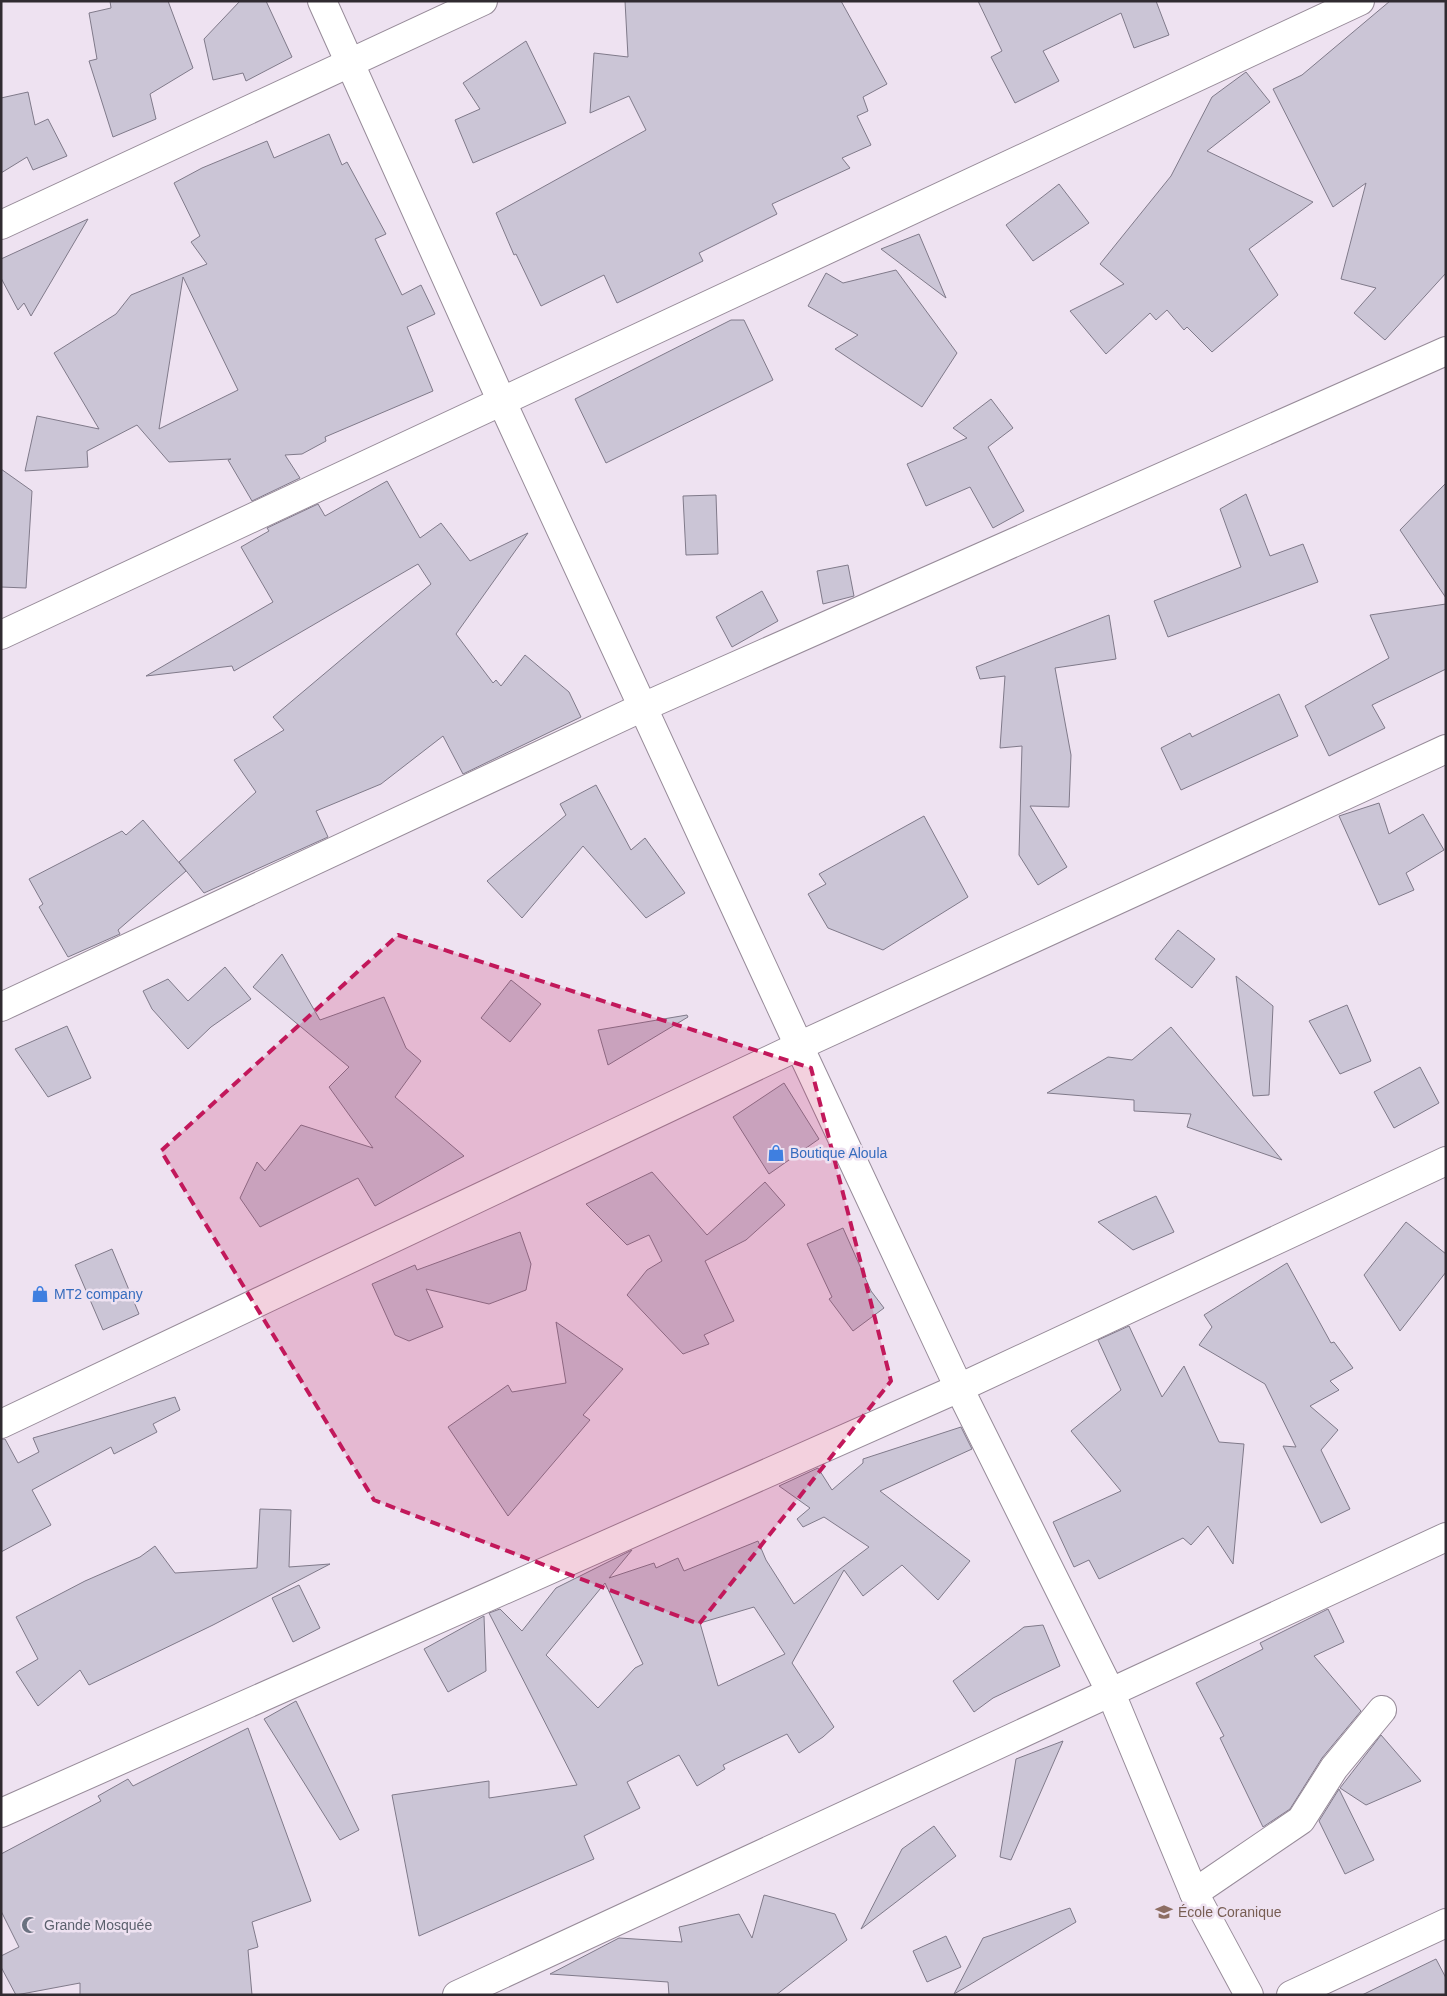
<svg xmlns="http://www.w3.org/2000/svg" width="1447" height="1996" viewBox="0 0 1447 1996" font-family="Arial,sans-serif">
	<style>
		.building { fill: #cbc5d6; stroke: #807a8a; fill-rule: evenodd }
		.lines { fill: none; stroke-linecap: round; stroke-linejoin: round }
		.street-casing { stroke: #978b99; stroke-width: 30 }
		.street { stroke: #fff; stroke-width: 28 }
		.marked { fill: #c2185b; fill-opacity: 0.2; stroke: #c2185b; stroke-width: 4; stroke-dasharray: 10 6; stroke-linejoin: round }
		.labels { text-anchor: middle; stroke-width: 5; stroke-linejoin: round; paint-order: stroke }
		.shop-label { font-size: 14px; fill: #366cbe; stroke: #eee2f1; text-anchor: start }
		.education-label { font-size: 14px; fill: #785e54; stroke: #eee2f1; text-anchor: start }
		.worship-label { font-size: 14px; fill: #5b616d; stroke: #eee2f1; text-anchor: start }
	</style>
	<rect width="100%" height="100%" fill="#eee2f1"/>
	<g class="building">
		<path d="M 110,1 L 168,1 L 193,68 L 150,94 L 156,119 L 113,137 L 89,61 L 97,59 L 89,13 L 111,8 Z"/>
		<path d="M 240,1 L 266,1 L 292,57 L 246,81 L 243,73 L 213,80 L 204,39 Z"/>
		<path d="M 625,1 L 841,1 L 887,84 L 863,97 L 868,111 L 857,116 L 871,145 L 842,158 L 850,168 L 772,204 L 777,214 L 699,253 L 703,261 L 642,291 L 617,303 L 604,275 L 541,306 L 516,254 L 514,255 L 496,213 L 646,130 L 629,96 L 590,113 L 594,53 L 628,57 Z"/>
		<path d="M 978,1 L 1156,1 L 1169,35 L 1134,48 L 1121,13 L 1043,51 L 1059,81 L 1015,103 L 991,57 L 1002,51 Z"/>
		<path d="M 1390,1 L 1446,1 L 1446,273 L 1385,340 L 1354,313 L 1376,288 L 1341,279 L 1366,183 L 1333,207 L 1273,89 L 1302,75 Z"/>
		<path d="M 526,41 L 566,123 L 473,163 L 455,120 L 480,109 L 463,83 Z"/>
		<path d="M 1246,72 L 1270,102 L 1207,151 L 1313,202 L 1249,249 L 1278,295 L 1212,352 L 1187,327 L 1184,330 L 1167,310 L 1156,320 L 1150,313 L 1106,354 L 1070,311 L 1124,284 L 1100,264 L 1171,176 L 1212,97 Z"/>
		<path d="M 28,92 L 35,125 L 48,119 L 67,156 L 33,170 L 27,157 L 1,173 L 1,98 Z"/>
		<path d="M 329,134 L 342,165 L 347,162 L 386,234 L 375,239 L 402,295 L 421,285 L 435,314 L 407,327 L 433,391 L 325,437 L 326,441 L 302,454 L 285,455 L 300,478 L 252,501 L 228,460 L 231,459 L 169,462 L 137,425 L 87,451 L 88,467 L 25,471 L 37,416 L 99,429 L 54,353 L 116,314 L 131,295 L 207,264 L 191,242 L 200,236 L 174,183 L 202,168 L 267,141 L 274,158 ZM 183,277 L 238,390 L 159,429 Z"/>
		<path d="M 1059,184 L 1089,223 L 1033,261 L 1006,225 Z"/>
		<path d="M 88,219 L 31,316 L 24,303 L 18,310 L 1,278 L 1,259 Z"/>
		<path d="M 919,234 L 946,298 L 881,249 Z"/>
		<path d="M 896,270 L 957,353 L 922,407 L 835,349 L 858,335 L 808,306 L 826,273 L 843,283 Z"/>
		<path d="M 731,320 L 744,320 L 773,380 L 606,463 L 575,399 Z"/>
		<path d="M 991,399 L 1013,428 L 988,447 L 1024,511 L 993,528 L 970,487 L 926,506 L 907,464 L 967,438 L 953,428 Z"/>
		<path d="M 1,469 L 32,491 L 26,588 L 1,587 Z"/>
		<path d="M 387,481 L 420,538 L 441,523 L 470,561 L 528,533 L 456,634 L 493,683 L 496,680 L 501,686 L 525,655 L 569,692 L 581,717 L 463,774 L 443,736 L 381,784 L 316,811 L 328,837 L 204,893 L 179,862 L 256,792 L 234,760 L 284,730 L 273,717 L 431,584 L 418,564 L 234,671 L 232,666 L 146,676 L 273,602 L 241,547 L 269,531 L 267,528 L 318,504 L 325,516 Z"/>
		<path d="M 1446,483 L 1446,598 L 1400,530 Z"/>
		<path d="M 1246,494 L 1270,556 L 1303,544 L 1318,582 L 1168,637 L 1154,601 L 1241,567 L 1220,509 Z"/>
		<path d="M 716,495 L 718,554 L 686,555 L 683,496 Z"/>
		<path d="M 848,565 L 854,596 L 823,604 L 817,571 Z"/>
		<path d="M 762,591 L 778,621 L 732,647 L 716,617 Z"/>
		<path d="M 1446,604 L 1446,669 L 1372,705 L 1385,728 L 1329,756 L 1305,706 L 1389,658 L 1370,615 Z"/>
		<path d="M 1109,615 L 1116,659 L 1055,668 L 1071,755 L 1069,807 L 1030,806 L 1067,867 L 1038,885 L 1019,855 L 1022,746 L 1000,748 L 1005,676 L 980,679 L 976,667 Z"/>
		<path d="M 1279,694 L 1298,736 L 1181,790 L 1161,748 L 1190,733 L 1192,737 Z"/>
		<path d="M 596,785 L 631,850 L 645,838 L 685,893 L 646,918 L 583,846 L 522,918 L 487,881 L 566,815 L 560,804 Z"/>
		<path d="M 1379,803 L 1389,834 L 1423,814 L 1444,850 L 1406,873 L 1414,890 L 1379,905 L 1339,816 Z"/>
		<path d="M 924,816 L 968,897 L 883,950 L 828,928 L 808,894 L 826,884 L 819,874 Z"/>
		<path d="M 143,820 L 186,871 L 118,930 L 120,934 L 68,957 L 39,907 L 43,904 L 29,879 L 122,831 L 126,835 Z"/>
		<path d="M 1178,930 L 1215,959 L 1192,988 L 1155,959 Z"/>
		<path d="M 282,954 L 320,1020 L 384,997 L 406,1048 L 421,1061 L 395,1097 L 464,1156 L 375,1206 L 358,1178 L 260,1227 L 240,1198 L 257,1162 L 265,1171 L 301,1125 L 373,1148 L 329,1087 L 349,1067 L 253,987 Z"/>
		<path d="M 225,967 L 251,999 L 211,1027 L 188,1049 L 152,1009 L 143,991 L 168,979 L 188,1001 Z"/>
		<path d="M 1236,976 L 1273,1006 L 1269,1095 L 1253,1096 Z"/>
		<path d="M 511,980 L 541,1004 L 510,1042 L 481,1018 Z"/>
		<path d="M 1347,1005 L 1371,1061 L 1340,1074 L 1309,1021 Z"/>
		<path d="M 687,1015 L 688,1017 L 608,1065 L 598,1030 Z"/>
		<path d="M 67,1026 L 91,1078 L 48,1097 L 15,1049 Z"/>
		<path d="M 1171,1027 L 1282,1160 L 1187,1127 L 1191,1114 L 1134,1111 L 1134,1100 L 1047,1093 L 1108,1057 L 1132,1060 Z"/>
		<path d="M 1420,1067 L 1439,1103 L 1394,1128 L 1374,1092 Z"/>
		<path d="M 784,1083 L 819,1139 L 769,1174 L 733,1117 Z"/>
		<path d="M 652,1172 L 707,1235 L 765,1182 L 785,1205 L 746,1240 L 705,1261 L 734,1321 L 704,1335 L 709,1344 L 683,1354 L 627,1295 L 647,1270 L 662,1261 L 649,1235 L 627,1245 L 586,1204 Z"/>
		<path d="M 1156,1196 L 1174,1232 L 1133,1250 L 1098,1222 Z"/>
		<path d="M 1406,1222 L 1446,1254 L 1446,1272 L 1400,1331 L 1364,1275 Z"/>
		<path d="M 843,1228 L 871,1291 L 884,1308 L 853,1331 L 829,1299 L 832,1297 L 807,1244 Z"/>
		<path d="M 520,1232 L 531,1264 L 526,1290 L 489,1304 L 426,1289 L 443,1327 L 409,1341 L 395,1335 L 372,1284 L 415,1265 L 417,1270 Z"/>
		<path d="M 112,1249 L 139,1314 L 103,1330 L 75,1265 Z"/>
		<path d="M 1287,1263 L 1331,1343 L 1334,1342 L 1353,1368 L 1330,1381 L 1339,1390 L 1310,1406 L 1338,1430 L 1321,1450 L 1350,1509 L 1321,1523 L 1283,1446 L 1296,1447 L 1265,1384 L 1199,1345 L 1212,1327 L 1204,1315 Z"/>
		<path d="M 556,1322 L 623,1369 L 583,1415 L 590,1420 L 508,1516 L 448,1427 L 508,1385 L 512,1392 L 566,1383 Z"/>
		<path d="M 1129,1326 L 1162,1397 L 1184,1366 L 1219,1442 L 1244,1444 L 1233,1564 L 1208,1526 L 1191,1545 L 1183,1538 L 1099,1579 L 1089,1560 L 1074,1567 L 1053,1522 L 1121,1491 L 1071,1431 L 1121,1390 L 1098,1340 Z"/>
		<path d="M 175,1397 L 180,1410 L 153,1424 L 157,1432 L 114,1454 L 111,1447 L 32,1490 L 51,1525 L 1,1552 L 1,1439 L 5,1439 L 18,1463 L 39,1452 L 33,1438 Z"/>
		<path d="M 961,1427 L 972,1449 L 880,1491 L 970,1561 L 938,1600 L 902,1565 L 863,1596 L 844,1570 L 792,1663 L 834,1727 L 823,1737 L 799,1753 L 787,1734 L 723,1765 L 725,1769 L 697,1786 L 679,1755 L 627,1782 L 640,1808 L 584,1836 L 594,1859 L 419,1936 L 392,1795 L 489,1781 L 489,1798 L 577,1785 L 489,1613 L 500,1609 L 522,1631 L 556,1588 L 632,1550 L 609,1578 L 654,1563 L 656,1568 L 678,1558 L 684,1571 L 758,1541 L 766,1560 L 794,1604 L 869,1547 L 824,1517 L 803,1527 L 797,1519 L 810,1508 L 779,1486 L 818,1468 L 832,1490 L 863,1463 L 863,1459 ZM 605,1583 L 643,1664 L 635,1668 L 598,1708 L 546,1655 ZM 754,1607 L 785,1654 L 718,1686 L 700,1623 Z"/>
		<path d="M 260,1509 L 291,1510 L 289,1567 L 330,1564 L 213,1625 L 89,1685 L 80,1670 L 38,1706 L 16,1672 L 38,1659 L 16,1617 L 85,1581 L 140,1557 L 155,1546 L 175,1573 L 257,1568 Z"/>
		<path d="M 299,1585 L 320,1628 L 293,1642 L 272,1598 Z"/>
		<path d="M 1328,1609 L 1344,1642 L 1314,1656 L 1361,1711 L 1322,1758 L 1290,1809 L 1263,1827 L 1220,1738 L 1224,1736 L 1196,1683 L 1263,1649 L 1260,1643 Z"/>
		<path d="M 484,1616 L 486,1671 L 448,1692 L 424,1649 Z"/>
		<path d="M 1043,1625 L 1060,1666 L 993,1698 L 974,1712 L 953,1681 L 1024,1627 Z"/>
		<path d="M 296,1701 L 359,1830 L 340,1840 L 264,1719 Z"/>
		<path d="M 248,1728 L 311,1901 L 252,1922 L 258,1947 L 248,1950 L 252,1995 L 80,1995 L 80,1983 L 16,1995 L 1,1967 L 1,1956 L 19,1947 L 1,1911 L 1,1854 L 101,1801 L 98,1796 L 128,1779 L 133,1786 Z"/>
		<path d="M 1381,1735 L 1421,1781 L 1366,1805 L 1340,1788 Z"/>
		<path d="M 1063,1741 L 1011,1860 L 1000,1857 L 1016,1759 Z"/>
		<path d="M 1339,1789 L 1374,1860 L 1345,1874 L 1319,1821 Z"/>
		<path d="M 934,1826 L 956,1856 L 861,1929 L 902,1849 Z"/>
		<path d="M 764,1895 L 835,1914 L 847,1940 L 776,1995 L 669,1995 L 668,1982 L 550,1974 L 619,1938 L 682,1942 L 679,1927 L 739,1914 L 752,1938 Z"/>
		<path d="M 1070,1908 L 1076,1922 L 954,1994 L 983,1938 Z"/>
		<path d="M 946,1936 L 961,1967 L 927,1982 L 913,1951 Z"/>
		<path d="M 1436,1959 L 1446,1978 L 1446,1995 L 1362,1995 Z"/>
	</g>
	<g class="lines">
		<g class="street-casing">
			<g id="street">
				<path d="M 322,1 L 502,402 L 799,1046 L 959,1388 L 1110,1691 L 1194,1893 L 1249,1995"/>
				<path d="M 1,225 L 483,1"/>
				<path d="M 1,635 L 1360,1"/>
				<path d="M 1,1007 L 643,707 L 1446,351"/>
				<path d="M 1,1424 L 799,1046 L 1446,749"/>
				<path d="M 1,1813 L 959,1388 L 1446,1161"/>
				<path d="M 1194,1893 L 1301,1820 L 1334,1768 L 1382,1710"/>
				<path d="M 457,1995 L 1446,1537"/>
				<path d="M 1291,1995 L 1446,1923"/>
			</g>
		</g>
		<use href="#street" class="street"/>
	</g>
	<path class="marked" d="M 398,935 L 811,1068 L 891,1381 L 699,1624 L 374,1500 L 161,1151 Z"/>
	<defs>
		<g id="shop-bare" transform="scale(1.35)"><path d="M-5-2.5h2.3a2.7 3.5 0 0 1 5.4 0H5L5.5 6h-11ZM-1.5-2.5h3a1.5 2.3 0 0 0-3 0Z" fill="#3f7fe0" stroke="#eee2f1" stroke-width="2.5" paint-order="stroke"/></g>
		<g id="school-bare" transform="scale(1.35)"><path d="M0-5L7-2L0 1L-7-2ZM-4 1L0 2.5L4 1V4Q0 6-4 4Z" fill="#8d6e63" stroke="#eee2f1" stroke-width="2.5" paint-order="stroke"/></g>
		<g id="mosque-bare" transform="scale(1.35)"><path d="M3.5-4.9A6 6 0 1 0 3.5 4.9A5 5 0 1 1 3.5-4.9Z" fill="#6b7280" stroke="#eee2f1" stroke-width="2.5" paint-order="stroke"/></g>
	</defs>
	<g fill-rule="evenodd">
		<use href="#shop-bare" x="776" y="1153"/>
		<use href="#shop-bare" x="40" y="1294"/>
		<use href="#school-bare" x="1164" y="1912"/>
		<use href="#mosque-bare" x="30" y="1925"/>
	</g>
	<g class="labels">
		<g class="shop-label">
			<text x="790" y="1158">Boutique Aloula</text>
			<text x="54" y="1299">MT2 company</text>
		</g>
		<g class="education-label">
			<text x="1178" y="1917">École Coranique</text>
		</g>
		<g class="worship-label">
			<text x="44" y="1930">Grande Mosquée</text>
		</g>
	</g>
	<rect width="1447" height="1996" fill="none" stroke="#302b31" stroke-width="5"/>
</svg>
